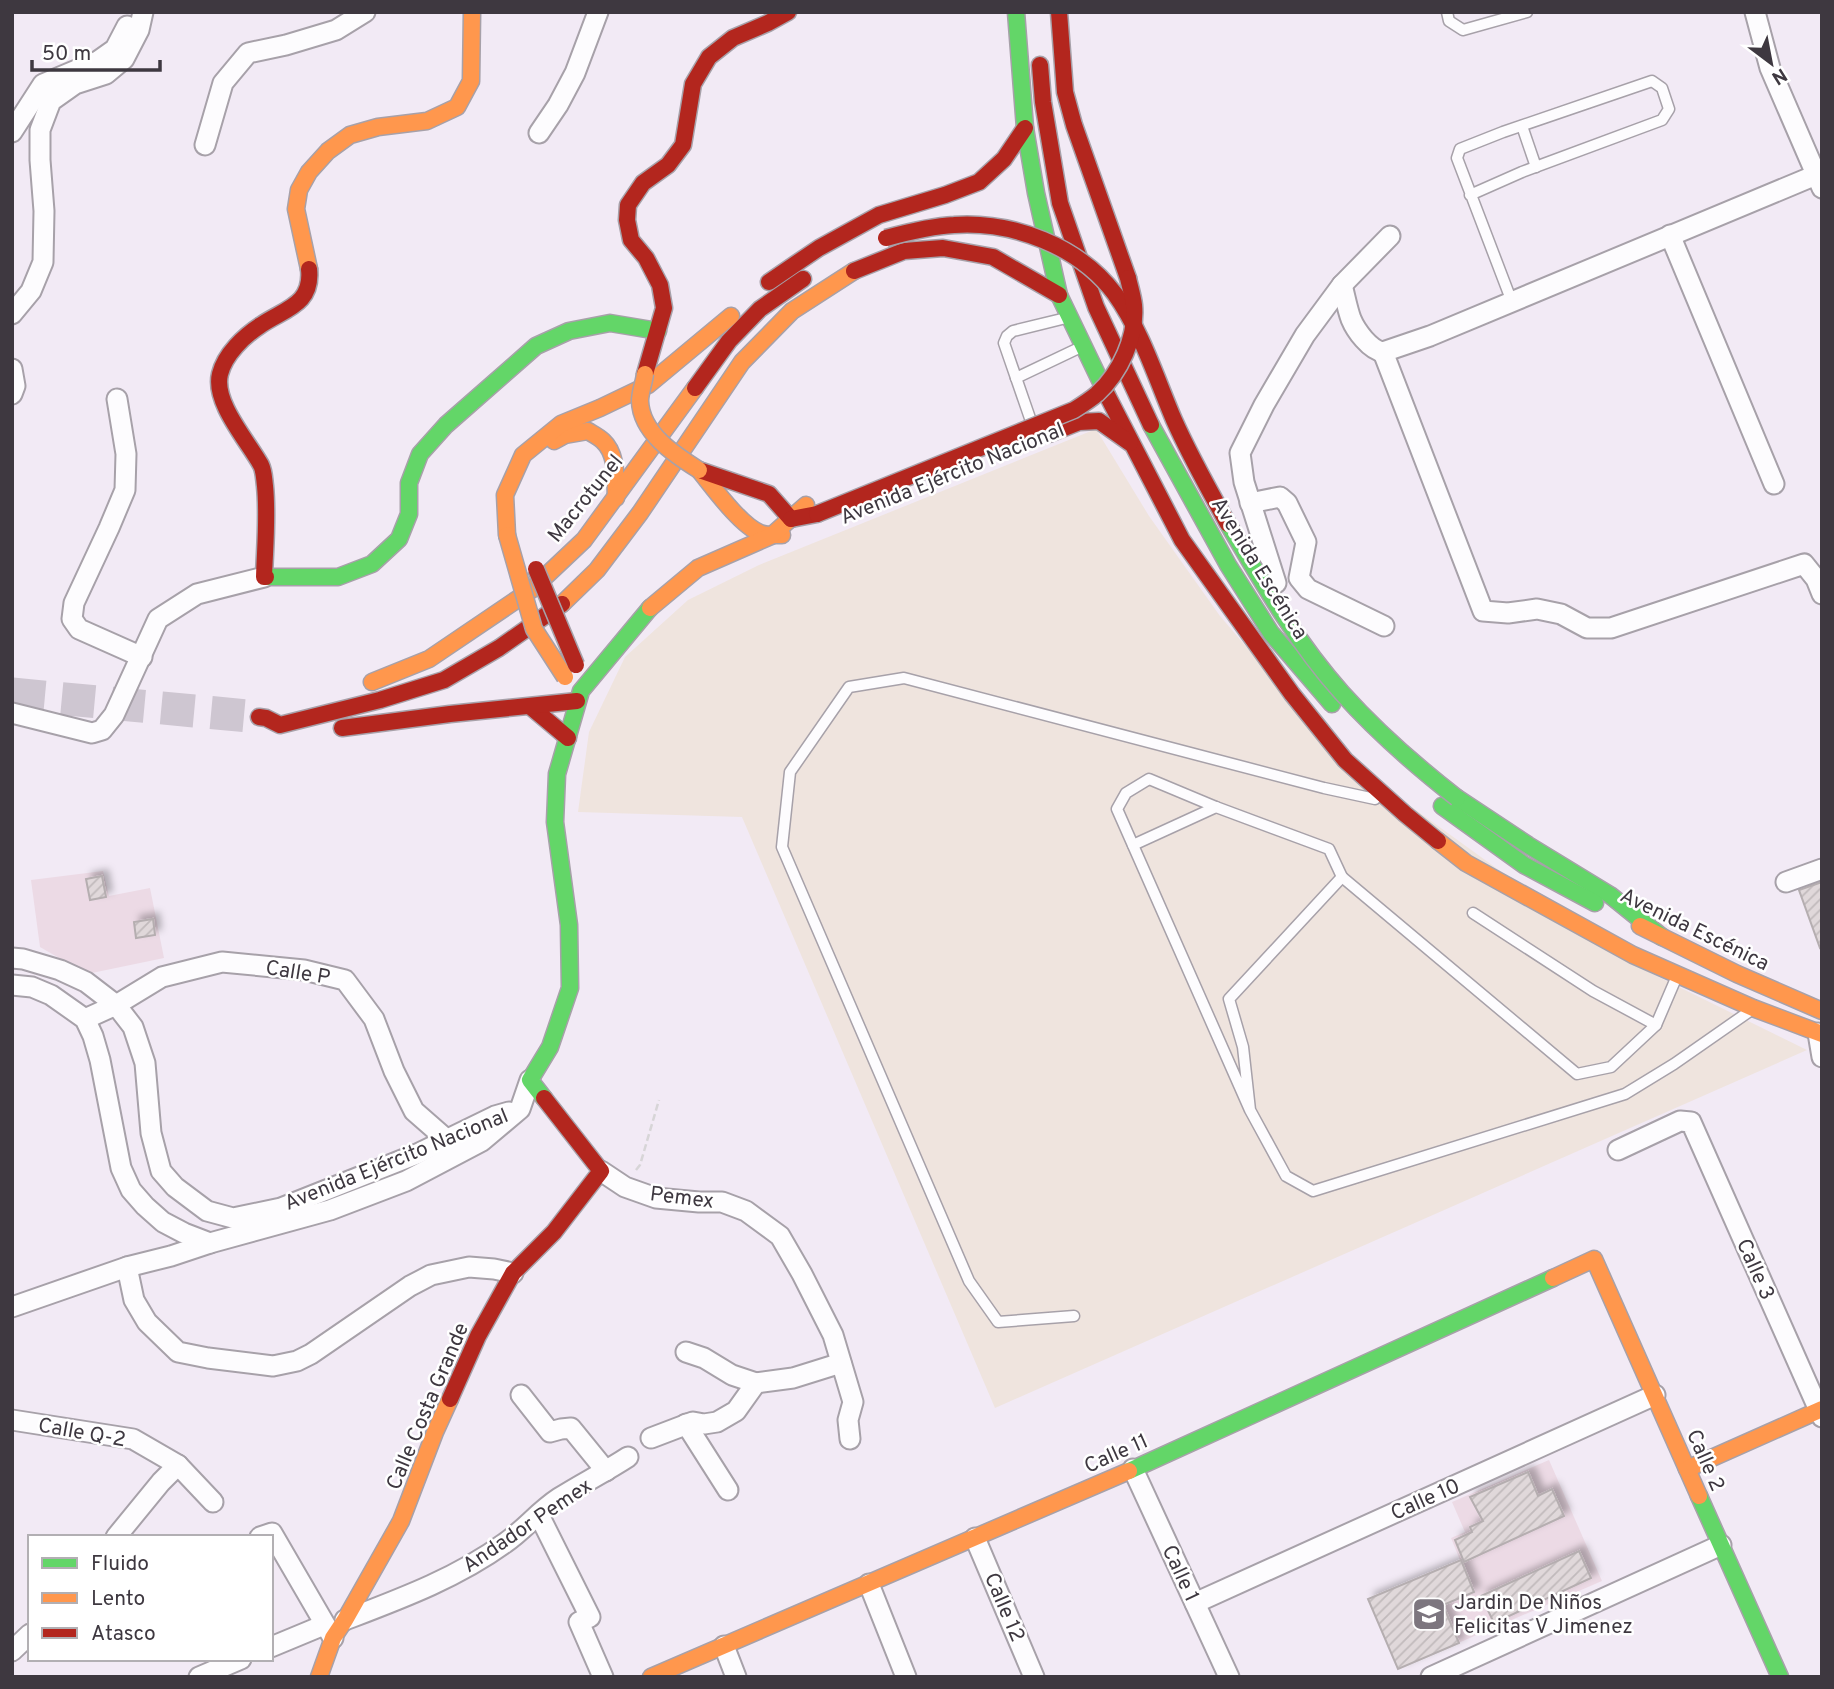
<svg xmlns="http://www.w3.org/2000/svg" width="1834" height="1689" viewBox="0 0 1834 1689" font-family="Overpass,sans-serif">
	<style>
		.industrial { fill: #efe4de }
		.education { fill: #ecdae5 }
		.building { fill: url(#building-hatch); stroke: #b5aeb0; stroke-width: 2; filter: url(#shadow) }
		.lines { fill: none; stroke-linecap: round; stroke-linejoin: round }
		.highway-tunnel { stroke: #cec6d1; stroke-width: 33; stroke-dasharray: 33 17; stroke-linecap: butt }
		.lane-casing { stroke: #a7a1a9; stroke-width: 13 }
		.street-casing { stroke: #a7a1a9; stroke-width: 23 }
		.fast-casing { stroke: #a7a1a9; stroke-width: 19 }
		.slow-casing { stroke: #a7a1a9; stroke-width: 19 }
		.jam-casing { stroke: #a7a1a9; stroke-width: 19 }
		.path { stroke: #d7d5d7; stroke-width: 2.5; stroke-dasharray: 7 3.5; stroke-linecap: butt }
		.lane { stroke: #fdfcfe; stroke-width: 10 }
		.street { stroke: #fdfcfe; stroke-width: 19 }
		.fast { stroke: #63d668; stroke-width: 16 }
		.slow { stroke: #ff974d; stroke-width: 16 }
		.jam { stroke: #b3261e; stroke-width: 16 }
		.fast-bridge-casing { stroke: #a7a1a9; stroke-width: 19; stroke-linecap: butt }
		.slow-bridge-casing { stroke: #a7a1a9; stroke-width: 19; stroke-linecap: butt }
		.jam-bridge-casing { stroke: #a7a1a9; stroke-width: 19; stroke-linecap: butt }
		.fast-bridge { stroke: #63d668; stroke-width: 16 }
		.slow-bridge { stroke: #ff974d; stroke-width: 16 }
		.jam-bridge { stroke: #b3261e; stroke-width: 16 }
		.labels { text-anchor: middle; stroke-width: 5; stroke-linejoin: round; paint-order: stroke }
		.street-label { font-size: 21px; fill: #3e3840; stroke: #fff }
		.poi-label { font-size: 21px; fill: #3e3840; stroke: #fff; text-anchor: start }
	</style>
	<defs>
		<pattern id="building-hatch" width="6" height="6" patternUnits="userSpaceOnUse" patternTransform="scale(1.75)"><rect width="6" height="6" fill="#e0d8da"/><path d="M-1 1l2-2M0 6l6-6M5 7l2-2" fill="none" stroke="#c1babc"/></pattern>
		<filter id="shadow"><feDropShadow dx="6" dy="-6" stdDeviation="3.5" flood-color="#0004"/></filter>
	</defs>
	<rect width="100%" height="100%" fill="#f2eaf5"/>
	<path class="industrial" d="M 1096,429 L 1149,516 L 1220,616 L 1337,753 L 1622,959 L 1807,1050 L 995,1408 L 742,817 L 578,812 L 589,732 L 625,657 L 688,600 L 759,565 Z"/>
	<g class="education">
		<path d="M 103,871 L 109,896 L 150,888 L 164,958 L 87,974 L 40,947 L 31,880 Z"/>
		<path d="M 1549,1460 L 1602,1581 L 1398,1669 L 1368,1599 L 1460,1560 L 1451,1538 L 1465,1532 L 1452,1502 Z"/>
	</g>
	<g class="building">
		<path d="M 102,876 L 106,897 L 90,900 L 86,879 Z"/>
		<path d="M 1822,882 L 1822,947 L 1820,948 L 1799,890 Z"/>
		<path d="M 153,919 L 155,935 L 136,938 L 134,922 Z"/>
		<path d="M 1528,1472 L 1538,1496 L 1552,1489 L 1564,1516 L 1464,1562 L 1455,1540 L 1472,1532 L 1470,1527 L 1483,1521 L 1470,1497 Z"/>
		<path d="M 1579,1551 L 1591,1578 L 1494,1623 L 1481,1596 Z"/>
		<path d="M 1461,1560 L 1474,1592 L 1443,1605 L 1459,1643 L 1398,1669 L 1368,1599 Z"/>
	</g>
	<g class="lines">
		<path class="highway-tunnel" d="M 12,694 L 259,717"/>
		<g class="lane-casing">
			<g id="lane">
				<path d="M 1447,12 L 1449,21 L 1463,30 L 1527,12"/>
				<path d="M 1522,126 L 1536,167"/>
				<path d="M 1470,195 L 1522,172 L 1662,120 L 1669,109 L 1662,88 L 1652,81 L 1503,132 L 1460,149 L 1457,158 L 1512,302"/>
				<path d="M 1016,378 L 1081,347"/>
				<path d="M 1032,424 L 1004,343 L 1007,336 L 1013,331 L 1066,318"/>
				<path d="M 1133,845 L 1216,807"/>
				<path d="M 1342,877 L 1577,1074 L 1611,1067 L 1656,1025 L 1677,976"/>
				<path d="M 1473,913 L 1593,991 L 1656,1025"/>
				<path d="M 1250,1110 L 1117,809 L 1126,793 L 1149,779 L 1216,807 L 1329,849 L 1342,877 L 1229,999 L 1243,1047 L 1250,1110 L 1286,1176 L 1313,1191 L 1625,1094 L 1674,1064 L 1750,1011"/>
				<path d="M 1074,1316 L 998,1322 L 969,1281 L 782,847 L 790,772 L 849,687 L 904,678 L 1324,788 L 1375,799"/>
			</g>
		</g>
		<g class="street-casing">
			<g id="street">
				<path d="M 1755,12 L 1770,68 L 1822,188"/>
				<path d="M 12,132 L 43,84 L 98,61 L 115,49 L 127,26"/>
				<path d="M 539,133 L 558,105 L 575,73 L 598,12"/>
				<path d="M 205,145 L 223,83 L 248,53 L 286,45 L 336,30 L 365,12"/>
				<path d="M 1670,235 L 1774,484"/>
				<path d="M 1342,285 C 1345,296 1347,308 1351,319 C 1356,331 1370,350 1383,352 L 1430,336 L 1816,175"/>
				<path d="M 12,314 L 31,291 L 43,262 L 44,211 L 40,160 L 40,130 L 51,101 L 75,84 L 106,74 L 124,59 L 139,30 L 143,12"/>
				<path d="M 1383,352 L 1483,611 L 1508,613 L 1537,609 L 1561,614 L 1587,628 L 1611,628 L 1804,564 L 1816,579 L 1822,594"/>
				<path d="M 12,369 L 15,386 L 12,394"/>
				<path d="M 117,399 L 126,454 L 125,490 L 109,528 L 74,603 L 72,619 L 79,629 L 142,657"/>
				<path d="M 1250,503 L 1280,497 L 1287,503 L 1306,542 L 1299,578 L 1308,589 L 1384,626"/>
				<path d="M 1276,583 L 1244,482 L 1240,453 L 1264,405 L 1305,335 L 1342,285 L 1390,236"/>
				<path d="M 12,713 L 92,733 L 102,730 L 114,715 L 158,619 L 197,594 L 264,577"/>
				<path d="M 1786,882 L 1822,869"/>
				<path d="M 12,958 L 23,959 L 60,970 L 86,982 L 116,1005 L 133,1027 L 145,1063 L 151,1133 L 161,1171 L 175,1187 L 207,1211 L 233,1218 L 281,1208 L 417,1154 L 495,1116 L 509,1112"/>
				<path d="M 12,985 L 32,987 L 51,995 L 85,1019 L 93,1036 L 100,1060 L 121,1168 L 131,1190 L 145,1206 L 163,1222 L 184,1233 L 210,1243 L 330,1210 L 406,1181 L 482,1141 L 520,1109 L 530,1080"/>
				<path d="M 85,1019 L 116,1005 L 162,977 L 222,962 L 304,970 L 345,980 L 374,1019 L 394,1071 L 414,1111 L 446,1139 L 442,1150"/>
				<path d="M 1818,1033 L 1822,1057"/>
				<path d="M 1618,1150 L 1680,1121 L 1691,1122 L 1822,1417"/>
				<path d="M 601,1171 L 625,1187 L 656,1198 L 699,1202 L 722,1202 L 746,1211 L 780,1236 L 802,1274 L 833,1335 L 853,1402 L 848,1420 L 850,1439"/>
				<path d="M 127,1267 L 134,1300 L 147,1322 L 178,1352 L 208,1358 L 273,1366 L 297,1361 L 311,1354 L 410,1286 L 431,1275 L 469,1267 L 494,1269 L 513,1273"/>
				<path d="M 12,1307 L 127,1267 L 171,1256 L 210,1243"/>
				<path d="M 686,1352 L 704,1358 L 732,1375 L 756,1383"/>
				<path d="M 521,1395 L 550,1432 L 561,1429 L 571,1428 L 606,1471"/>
				<path d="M 12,1420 L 133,1439 L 178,1465 L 213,1502"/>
				<path d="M 686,1424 L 728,1490"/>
				<path d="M 651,1438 L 693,1422 L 704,1424 L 717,1422 L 736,1411 L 756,1383 L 793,1378 L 841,1363"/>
				<path d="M 1133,1469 L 1229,1677"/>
				<path d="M 539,1515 L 590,1617 L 579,1622 L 603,1677"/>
				<path d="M 116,1537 L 161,1482 L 178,1465"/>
				<path d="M 260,1537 L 272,1533 L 333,1638"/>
				<path d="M 975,1538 L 1034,1677"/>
				<path d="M 869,1584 L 906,1677"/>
				<path d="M 1195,1603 L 1655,1395"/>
				<path d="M 345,1620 C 400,1599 457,1578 505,1543 C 524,1530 539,1511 559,1498 C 581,1484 605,1472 628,1457"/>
				<path d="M 724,1646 L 736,1677"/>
				<path d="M 271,1647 L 324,1625"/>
				<path d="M 12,1651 L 30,1634"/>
				<path d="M 199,1677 L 241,1659"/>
				<path d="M 1431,1677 L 1721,1545"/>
			</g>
		</g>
		<g class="fast-casing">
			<g id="fast">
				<path d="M 1016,12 L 1025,128 L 1036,193 L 1059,295 L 1107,395"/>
				<path d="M 1151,425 L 1228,565 L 1271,633 L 1332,704"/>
				<path d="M 266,577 L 338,577 L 372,564 L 399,539 L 409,514 L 409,483 L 420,454 L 446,425 L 536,346 L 569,331 L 610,323 L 658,331"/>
				<path d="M 1457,798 L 1528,845 L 1610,895 L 1662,937"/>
				<path d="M 1442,806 L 1524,865 L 1595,903"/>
				<path d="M 544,1098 L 530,1080 L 550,1047 L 570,988 L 569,925 L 555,822 L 557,774 L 581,691 L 650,608"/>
				<path d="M 1129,1471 L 1553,1278"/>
				<path d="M 1699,1496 L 1780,1677"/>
			</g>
		</g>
		<g class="slow-casing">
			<g id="slow">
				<path d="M 309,269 L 296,209 L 299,190 L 309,172 L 328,151 L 350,135 L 378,127 L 427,121 L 457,107 L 471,81 L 472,12"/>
				<path d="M 554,441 L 565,435 L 588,431 C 593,434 599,437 603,441 C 618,455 615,479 616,498"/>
				<path d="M 699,470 C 713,487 740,525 760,533 C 767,536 775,535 782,535"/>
				<path d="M 507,535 L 505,495 L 523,455 L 561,424 L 600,408 L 648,385 L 731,316"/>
				<path d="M 562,604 L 597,570 L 640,513 L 742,362 L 792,311 L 854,271"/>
				<path d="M 650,608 L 698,568 L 771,536 L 806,505"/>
				<path d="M 372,682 L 429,659 L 531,590 L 584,540 L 695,388"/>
				<path d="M 1438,841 L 1466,863 L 1633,955 L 1753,1008 L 1822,1034"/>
				<path d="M 1640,926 L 1737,974 L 1822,1011"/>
				<path d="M 1553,1278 L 1594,1259 L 1699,1496"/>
				<path d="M 1687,1469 L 1822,1409"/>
				<path d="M 319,1677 L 333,1638 L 345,1620 L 401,1521 L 435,1432 L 450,1399"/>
				<path d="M 651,1677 L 1129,1471"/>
			</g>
		</g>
		<g class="jam-casing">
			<g id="jam">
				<path d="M 1059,12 L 1065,92 L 1074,125 L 1128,278"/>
				<path d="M 1040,65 L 1043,102 L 1060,203 L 1096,307 L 1151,425"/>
				<path d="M 854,271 L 904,251 L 943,248 L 993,257 L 1059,295"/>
				<path d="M 769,282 L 819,248 L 879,215 L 945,195 L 979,182 L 1004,159 L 1025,128"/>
				<path d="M 645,374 L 664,308 L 660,285 L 646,258 L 631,240 L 627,220 L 628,205 L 643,183 L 668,165 L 683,145 L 693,84 L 709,57 L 733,38 L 768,23 L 788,12"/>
				<path d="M 695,388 L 729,341 L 760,309 L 803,279"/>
				<path d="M 1107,395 L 1182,540 L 1292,694 L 1345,760 L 1405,814 L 1438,841"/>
				<path d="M 1049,434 L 1079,422 L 1099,421 L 1130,443"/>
				<path d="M 702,471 L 769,494 L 791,519"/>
				<path d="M 791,519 L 817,514"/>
				<path d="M 266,577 L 264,577 C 265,546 268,516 265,486 C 264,478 264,471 261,465 C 247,440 213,402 220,374 C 225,354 244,336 261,325 C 284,309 313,305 309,269"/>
				<path d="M 531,707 L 568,738"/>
				<path d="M 259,717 L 266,718 L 280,725 L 380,700 L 444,680 L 499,648 L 562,604"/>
				<path d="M 342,728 L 450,714 L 577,701"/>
				<path d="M 450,1399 L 478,1336 L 513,1273 L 554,1232 L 601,1171 L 544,1098"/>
			</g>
		</g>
		<path class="path" d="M 636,1170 L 640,1165 L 659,1100"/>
		<use href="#lane" class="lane"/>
		<use href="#street" class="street"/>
		<use href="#fast" class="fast"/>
		<use href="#slow" class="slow"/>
		<use href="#jam" class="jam"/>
		<g class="fast-bridge-casing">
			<path id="fast-bridge" d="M 1228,524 C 1262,582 1297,643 1342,693 C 1377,732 1416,766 1457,798"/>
		</g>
		<g class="slow-bridge-casing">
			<g id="slow-bridge">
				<path d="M 645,374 C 644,383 640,392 640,401 C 641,433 675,455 699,470"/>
				<path d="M 507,535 L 534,629 L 565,677"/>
			</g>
		</g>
		<g class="jam-bridge-casing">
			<g id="jam-bridge">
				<path d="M 886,238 C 908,232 931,226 954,225 C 1013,221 1079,246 1115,294 C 1142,332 1156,378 1174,420 C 1190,456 1209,490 1228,524"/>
				<path d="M 817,514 L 1074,410 C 1082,405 1090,400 1097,394 C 1120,373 1137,337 1134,305 C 1133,296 1130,287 1128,278"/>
				<path d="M 536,569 L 576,665"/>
			</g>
		</g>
		<use href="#fast-bridge" class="fast-bridge"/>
		<use href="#slow-bridge" class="slow-bridge"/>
		<use href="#jam-bridge" class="jam-bridge"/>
	</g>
	<defs>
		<g id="school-square" transform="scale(1.75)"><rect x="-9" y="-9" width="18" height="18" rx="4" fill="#7d767f" stroke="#fff"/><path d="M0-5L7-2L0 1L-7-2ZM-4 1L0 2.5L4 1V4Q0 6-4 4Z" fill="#fff"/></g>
	</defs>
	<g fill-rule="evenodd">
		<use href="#school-square" x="1429" y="1614"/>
	</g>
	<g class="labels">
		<g class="street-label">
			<text transform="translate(952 473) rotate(-22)" y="7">Avenida Ejército Nacional</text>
			<text transform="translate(585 498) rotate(-51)" y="7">Macrotunel</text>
			<text transform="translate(1260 568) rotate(58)" y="7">Avenida Escénica</text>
			<text transform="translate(1695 929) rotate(26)" y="7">Avenida Escénica</text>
			<text transform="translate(298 972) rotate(9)" y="7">Calle P</text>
			<text transform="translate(396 1159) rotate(-22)" y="7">Avenida Ejército Nacional</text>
			<text transform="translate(682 1197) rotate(7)" y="7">Pemex</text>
			<text transform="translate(1756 1269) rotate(66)" y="7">Calle 3</text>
			<text transform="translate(427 1406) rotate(-67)" y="7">Calle Costa Grande</text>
			<text transform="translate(82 1432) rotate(10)" y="7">Calle Q-2</text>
			<text transform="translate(1116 1453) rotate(-24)" y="7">Calle 11</text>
			<text transform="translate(1706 1460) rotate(66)" y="7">Calle 2</text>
			<text transform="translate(1425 1499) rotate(-24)" y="7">Calle 10</text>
			<text transform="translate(527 1525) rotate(-34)" y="7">Andador Pemex</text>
			<text transform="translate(1181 1573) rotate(65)" y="7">Calle 1</text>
			<text transform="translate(1005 1607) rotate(67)" y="7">Calle 12</text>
		</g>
		<g class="poi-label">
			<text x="1454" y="1609">Jardin De Niños<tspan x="1454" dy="24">Felicitas V Jimenez</tspan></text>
		</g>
	</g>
	<rect width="1834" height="1689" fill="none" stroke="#3e3840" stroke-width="28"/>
	<rect x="28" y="1535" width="245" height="126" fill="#ffffff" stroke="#b2afb3" stroke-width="2"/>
	<rect x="42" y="1558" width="35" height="10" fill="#63d668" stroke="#b2afb3" stroke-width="2"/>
	<text x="91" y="1570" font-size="21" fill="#3e3840">Fluido</text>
	<rect x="42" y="1593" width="35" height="10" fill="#ff974d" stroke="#b2afb3" stroke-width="2"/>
	<text x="91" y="1605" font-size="21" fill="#3e3840">Lento</text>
	<rect x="42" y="1628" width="35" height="10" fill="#b3261e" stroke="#b2afb3" stroke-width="2"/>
	<text x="91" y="1640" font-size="21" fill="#3e3840">Atasco</text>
	<g transform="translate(1771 63) rotate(148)" stroke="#ffffff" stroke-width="5" paint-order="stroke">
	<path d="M0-5L12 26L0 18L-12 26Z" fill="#3e3840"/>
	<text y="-10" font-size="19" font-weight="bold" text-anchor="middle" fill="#3e3840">N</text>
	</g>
	<path d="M32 60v10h128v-10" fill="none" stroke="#3e3840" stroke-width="3.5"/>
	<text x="42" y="60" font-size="21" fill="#3e3840" stroke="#ffffff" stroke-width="5" paint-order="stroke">50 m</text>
</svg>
